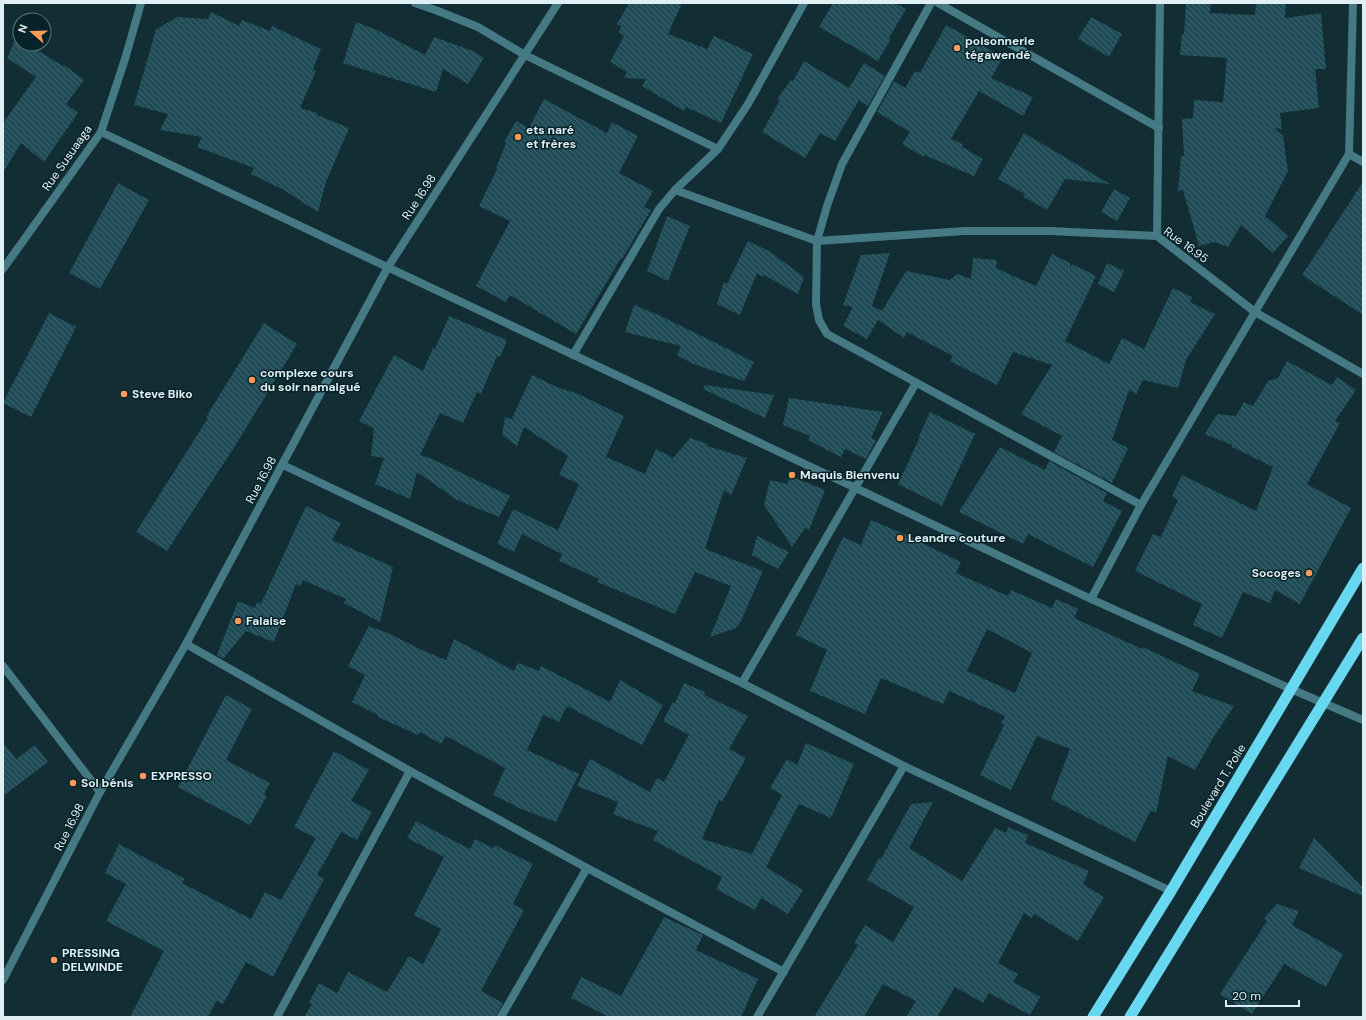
<svg xmlns="http://www.w3.org/2000/svg" width="1366" height="1020" viewBox="0 0 1366 1020" font-family="'DM Sans',sans-serif">
	<style>
		.building { fill: url(#building-back-hatch); fill-rule: evenodd }
		.lines { fill: none; stroke-linecap: round; stroke-linejoin: round }
		.minor { stroke: #457984; stroke-width: 8 }
		.trunk { stroke: #67d8f0; stroke-width: 11 }
		.poi-dot { fill: #fe9b58; stroke: #072329; stroke-width: 1.5 }
		.labels { text-anchor: middle; stroke-width: 3; stroke-linejoin: round; paint-order: stroke }
		.poi-label { font-size: 12px; font-weight: bold; fill: #e0eff3; stroke: #072329; text-anchor: start }
		.street-label { font-size: 12px; fill: #e0eff3; stroke: #072329 }
	</style>
	<defs>
		<pattern id="building-back-hatch" width="6" height="6" patternUnits="userSpaceOnUse"><rect width="6" height="6" fill="#1f4c56"/><path d="M-1 5l2 2M0 0l6 6M5-1l2 2" fill="none" stroke="#3f666f"/></pattern>
	</defs>
	<rect width="100%" height="100%" fill="#122d33"/>
	<g class="building">
		<path d="M 629,3 L 682,3 L 668,34 L 707,49 L 714,36 L 753,54 L 721,123 L 686,107 L 684,111 L 642,86 L 646,79 L 624,78 L 627,72 L 610,62 L 624,36 L 619,32 L 621,26 L 617,24 Z"/>
		<path d="M 833,3 L 895,3 L 906,9 L 889,38 L 891,39 L 878,61 L 819,27 Z"/>
		<path d="M 1186,3 L 1211,3 L 1210,13 L 1255,15 L 1256,3 L 1286,3 L 1285,18 L 1321,13 L 1326,69 L 1315,69 L 1319,108 L 1280,113 L 1282,129 L 1274,128 L 1283,136 L 1288,171 L 1265,216 L 1288,236 L 1273,253 L 1241,225 L 1228,247 L 1214,242 L 1199,246 L 1183,190 L 1178,191 L 1181,156 L 1184,156 L 1182,119 L 1193,118 L 1194,100 L 1223,102 L 1227,58 L 1180,55 L 1182,34 L 1184,34 Z"/>
		<path d="M 211,12 L 239,26 L 242,20 L 270,31 L 272,26 L 321,49 L 313,69 L 316,71 L 300,108 L 317,113 L 317,115 L 349,128 L 326,182 L 318,212 L 284,190 L 251,174 L 254,168 L 197,147 L 202,137 L 160,130 L 168,114 L 134,105 L 155,33 L 155,30 L 177,17 L 208,19 Z"/>
		<path d="M 1091,17 L 1122,34 L 1109,57 L 1078,39 Z"/>
		<path d="M 356,22 L 379,31 L 425,55 L 434,37 L 473,51 L 484,58 L 468,84 L 443,69 L 436,92 L 343,63 Z"/>
		<path d="M 946,25 L 1003,57 L 991,78 L 1033,97 L 1023,116 L 979,91 L 951,139 L 963,144 L 962,147 L 983,159 L 974,176 L 924,155 L 924,157 L 902,144 L 910,132 L 877,112 L 894,81 L 905,88 L 915,71 L 920,73 Z"/>
		<path d="M 16,37 L 20,40 L 20,44 L 27,44 L 63,66 L 64,65 L 84,80 L 66,104 L 78,113 L 44,162 L 21,143 L 3,173 L 3,123 L 36,77 L 7,58 Z"/>
		<path d="M 804,61 L 849,88 L 864,63 L 885,76 L 868,106 L 859,100 L 835,141 L 820,133 L 805,158 L 762,132 L 780,100 L 777,99 L 791,80 L 793,81 Z"/>
		<path d="M 544,99 L 607,133 L 612,122 L 638,136 L 619,173 L 653,191 L 644,207 L 651,210 L 622,259 L 621,258 L 576,334 L 510,295 L 506,302 L 476,286 L 510,221 L 479,206 L 497,169 L 496,168 L 506,143 L 504,142 L 516,121 L 529,128 Z"/>
		<path d="M 1024,133 L 1110,184 L 1065,179 L 1047,210 L 1024,197 L 1025,194 L 998,179 Z"/>
		<path d="M 1363,182 L 1363,315 L 1302,275 Z"/>
		<path d="M 118,183 L 149,200 L 100,289 L 69,273 Z"/>
		<path d="M 1114,189 L 1130,198 L 1117,221 L 1101,212 Z"/>
		<path d="M 667,216 L 690,226 L 668,281 L 647,271 Z"/>
		<path d="M 748,241 L 769,251 L 804,277 L 798,294 L 764,275 L 763,277 L 757,273 L 740,315 L 717,304 L 724,282 L 727,284 Z"/>
		<path d="M 890,253 L 872,306 L 882,311 L 906,271 L 950,280 L 957,274 L 971,279 L 973,258 L 997,260 L 996,268 L 1036,286 L 1052,254 L 1070,263 L 1070,268 L 1072,264 L 1096,276 L 1065,341 L 1109,364 L 1122,338 L 1144,349 L 1173,288 L 1192,297 L 1190,302 L 1215,314 L 1186,360 L 1178,388 L 1143,380 L 1136,394 L 1129,390 L 1112,440 L 1128,448 L 1112,483 L 1054,452 L 1062,436 L 1021,414 L 1052,365 L 1013,352 L 997,385 L 950,361 L 953,356 L 907,332 L 904,338 L 878,320 L 867,339 L 843,326 L 853,307 L 843,305 L 861,255 Z"/>
		<path d="M 1107,263 L 1124,271 L 1114,292 L 1098,284 Z"/>
		<path d="M 634,305 L 661,316 L 754,362 L 744,381 L 693,364 L 677,355 L 681,346 L 625,332 Z"/>
		<path d="M 49,313 L 76,327 L 31,417 L 3,403 Z"/>
		<path d="M 449,316 L 507,340 L 500,357 L 497,356 L 481,394 L 477,392 L 463,423 L 440,413 L 420,455 L 430,458 L 510,496 L 499,517 L 457,500 L 417,472 L 410,499 L 375,484 L 384,458 L 371,456 L 374,428 L 359,421 L 394,355 L 423,371 L 433,348 L 435,349 Z"/>
		<path d="M 264,323 L 297,344 L 240,438 L 167,551 L 136,532 L 208,418 L 206,417 Z"/>
		<path d="M 1287,361 L 1332,385 L 1337,377 L 1356,390 L 1335,421 L 1340,423 L 1307,484 L 1351,508 L 1300,604 L 1275,590 L 1270,603 L 1243,592 L 1222,638 L 1193,625 L 1202,604 L 1135,571 L 1153,534 L 1161,537 L 1178,500 L 1172,496 L 1182,475 L 1256,511 L 1273,467 L 1232,447 L 1232,445 L 1205,434 L 1217,414 L 1236,416 L 1244,402 L 1253,406 L 1268,381 L 1278,378 Z"/>
		<path d="M 532,375 L 559,388 L 576,393 L 624,416 L 606,457 L 645,474 L 656,449 L 673,458 L 690,438 L 708,444 L 707,446 L 747,458 L 731,495 L 724,490 L 705,549 L 763,571 L 741,621 L 736,628 L 710,637 L 731,586 L 695,572 L 675,614 L 597,582 L 599,579 L 559,561 L 562,554 L 522,534 L 514,552 L 497,544 L 513,509 L 558,530 L 579,484 L 559,475 L 568,456 L 524,427 L 517,446 L 502,435 L 505,417 L 517,421 L 512,418 Z"/>
		<path d="M 705,385 L 774,395 L 765,418 L 703,389 Z"/>
		<path d="M 789,398 L 883,412 L 871,438 L 876,440 L 866,459 L 845,449 L 841,457 L 808,440 L 810,436 L 783,425 Z"/>
		<path d="M 930,412 L 975,434 L 942,506 L 898,484 L 920,437 L 919,436 Z"/>
		<path d="M 1000,447 L 1045,470 L 1049,461 L 1107,493 L 1103,501 L 1122,511 L 1093,567 L 1028,534 L 1023,544 L 959,512 Z"/>
		<path d="M 790,476 L 825,490 L 809,530 L 805,528 L 792,547 L 764,505 L 770,480 L 787,484 Z"/>
		<path d="M 306,506 L 341,523 L 332,540 L 393,567 L 380,622 L 344,603 L 346,599 L 303,580 L 300,586 L 296,584 L 274,642 L 246,631 L 223,659 L 217,655 L 238,601 L 255,608 L 257,602 L 261,604 Z"/>
		<path d="M 871,520 L 923,542 L 922,543 L 961,562 L 956,573 L 1008,596 L 1011,590 L 1052,608 L 1056,599 L 1078,609 L 1074,618 L 1142,649 L 1143,647 L 1200,674 L 1192,691 L 1234,706 L 1213,738 L 1195,770 L 1168,756 L 1156,813 L 1151,810 L 1135,842 L 1051,799 L 1070,749 L 1037,736 L 1011,790 L 980,775 L 1004,725 L 1001,723 L 1005,716 L 949,691 L 943,704 L 881,678 L 865,714 L 810,691 L 827,650 L 796,635 L 843,537 L 861,545 ZM 987,629 L 1032,653 L 1015,693 L 967,671 Z"/>
		<path d="M 757,536 L 789,552 L 778,569 L 752,555 Z"/>
		<path d="M 369,626 L 390,634 L 422,650 L 446,660 L 454,639 L 514,671 L 518,663 L 539,671 L 541,666 L 610,702 L 620,680 L 663,705 L 642,745 L 567,706 L 559,722 L 543,715 L 527,750 L 579,774 L 556,822 L 516,807 L 516,806 L 493,795 L 505,768 L 446,736 L 441,744 L 420,732 L 418,735 L 378,717 L 378,715 L 352,702 L 365,675 L 348,666 Z"/>
		<path d="M 684,683 L 705,692 L 704,695 L 748,716 L 729,749 L 746,758 L 722,802 L 719,800 L 702,839 L 752,854 L 782,795 L 770,788 L 787,759 L 797,765 L 806,743 L 854,764 L 831,818 L 799,804 L 766,867 L 803,890 L 788,914 L 761,898 L 755,910 L 716,889 L 722,877 L 653,840 L 658,831 L 613,814 L 618,802 L 577,786 L 590,759 L 650,792 L 657,778 L 664,782 L 689,735 L 663,721 L 673,702 L 675,703 Z"/>
		<path d="M 226,695 L 252,709 L 226,760 L 270,783 L 264,794 L 267,796 L 250,825 L 178,787 Z"/>
		<path d="M 3,742 L 16,759 L 35,745 L 48,762 L 3,796 Z"/>
		<path d="M 334,751 L 369,770 L 351,801 L 372,812 L 357,840 L 341,832 L 317,875 L 324,879 L 273,977 L 246,962 L 223,1004 L 216,1001 L 208,1017 L 130,1017 L 164,951 L 106,921 L 126,884 L 105,873 L 119,844 L 185,879 L 182,883 L 251,919 L 265,892 L 281,900 L 316,838 L 294,827 Z"/>
		<path d="M 933,802 L 909,848 L 962,881 L 995,828 L 1006,833 L 1008,827 L 1028,835 L 1025,843 L 1089,871 L 1083,884 L 1104,897 L 1078,941 L 1034,914 L 1032,918 L 1024,913 L 998,963 L 1018,974 L 1013,982 L 1040,997 L 1030,1015 L 989,993 L 983,1003 L 955,987 L 937,1017 L 906,1017 L 916,1001 L 883,984 L 864,1017 L 814,1017 L 858,945 L 854,943 L 865,925 L 893,942 L 914,907 L 867,880 L 879,858 L 881,859 L 911,804 Z"/>
		<path d="M 416,821 L 470,849 L 475,839 L 493,848 L 495,845 L 533,864 L 513,904 L 524,910 L 481,991 L 503,1003 L 496,1017 L 304,1017 L 312,1004 L 309,1003 L 319,983 L 337,993 L 348,972 L 387,992 L 409,956 L 423,964 L 441,929 L 414,915 L 444,857 L 407,838 Z"/>
		<path d="M 1314,838 L 1363,888 L 1363,896 L 1299,868 Z"/>
		<path d="M 1277,904 L 1299,911 L 1292,925 L 1343,954 L 1326,987 L 1284,964 L 1252,1014 L 1220,994 L 1267,921 L 1264,918 Z"/>
		<path d="M 664,917 L 703,935 L 696,950 L 758,979 L 741,1017 L 609,1017 L 571,998 L 581,977 L 621,996 Z"/>
	</g>
	<g class="lines">
		<g class="minor">
			<path d="M 415,3 L 438,11 L 478,27 L 525,55 L 718,149 L 675,190 L 659,209 L 573,355"/>
			<path d="M 931,3 L 842,164 L 827,206 L 817,241 L 816,304 L 819,320 L 827,334 L 1141,505"/>
			<path d="M 938,3 L 1159,128"/>
			<path d="M 101,132 L 1091,599 L 1291,689 L 1363,720"/>
			<path d="M 718,149 L 748,104 L 804,3"/>
			<path d="M 1349,154 L 1363,162"/>
			<path d="M 675,190 L 817,241 L 965,231 L 1050,231 L 1157,236 L 1255,312 L 1363,374"/>
			<path d="M 1157,236 L 1160,3"/>
			<path d="M 3,269 L 101,132 L 125,59 L 141,3"/>
			<path d="M 283,465 L 742,683 L 904,766 L 1171,891"/>
			<path d="M 1091,599 L 1141,505 L 1255,312 L 1349,154 L 1353,3"/>
			<path d="M 186,644 L 410,771 L 587,868 L 784,972"/>
			<path d="M 3,666 L 100,792"/>
			<path d="M 742,683 L 916,383"/>
			<path d="M 3,980 L 100,792 L 186,644 L 388,267 L 558,3"/>
			<path d="M 277,1017 L 410,771"/>
			<path d="M 501,1017 L 587,868"/>
			<path d="M 757,1017 L 904,766"/>
		</g>
		<g class="trunk">
			<path d="M 1093,1017 L 1171,891 L 1363,568"/>
			<path d="M 1130,1017 L 1363,638"/>
		</g>
	</g>
	<g class="poi-dot">
		<circle cx="957" cy="48" r="4"/>
		<circle cx="518" cy="137" r="4"/>
		<circle cx="252" cy="380" r="4"/>
		<circle cx="124" cy="394" r="4"/>
		<circle cx="792" cy="475" r="4"/>
		<circle cx="900" cy="538" r="4"/>
		<circle cx="1309" cy="573" r="4"/>
		<circle cx="238" cy="621" r="4"/>
		<circle cx="143" cy="776" r="4"/>
		<circle cx="73" cy="783" r="4"/>
		<circle cx="54" cy="960" r="4"/>
	</g>
	<g class="labels">
		<g class="poi-label">
			<text x="965" y="45">poisonnerie<tspan x="965" dy="14">tégawendé</tspan></text>
			<text x="526" y="134">ets naré<tspan x="526" dy="14">et frères</tspan></text>
			<text x="260" y="377">complexe cours<tspan x="260" dy="14">du soir namalgué</tspan></text>
			<text x="132" y="398">Steve Biko</text>
			<text x="800" y="479">Maquis Bienvenu</text>
			<text x="908" y="542">Leandre couture</text>
			<text x="1301" y="577" text-anchor="end">Socoges</text>
			<text x="246" y="625">Falaise</text>
			<text x="151" y="780">EXPRESSO</text>
			<text x="81" y="787">Sol bénis</text>
			<text x="62" y="957">PRESSING<tspan x="62" dy="14">DELWINDE</tspan></text>
		</g>
		<g class="street-label">
			<text transform="translate(67 158) rotate(-55)" y="4">Rue Susuaaga</text>
			<text transform="translate(419 197) rotate(-57)" y="4">Rue 16.98</text>
			<text transform="translate(1186 245) rotate(36)" y="4">Rue 16.95</text>
			<text transform="translate(261 480) rotate(-62)" y="4">Rue 16.98</text>
			<text transform="translate(1218 786) rotate(-59)" y="4">Boulevard T. Polle</text>
			<text transform="translate(69 827) rotate(-63)" y="4">Rue 16.98</text>
		</g>
	</g>
	<rect width="1366" height="1020" fill="none" stroke="#e0eff3" stroke-width="8"/>
	<g transform="translate(32 32) rotate(290)"><circle r="19" fill="#072329" stroke="#5e757a"/>
	<path d="M0-3L7 15L0 10L-7 15Z" fill="#fe9b58"/>
	<text y="-6" font-size="11" font-weight="bold" text-anchor="middle" fill="#e0eff3">N</text>
	</g>
	<path d="M1226 1000v6h73v-6" fill="none" stroke="#e0eff3" stroke-width="2"/>
	<text x="1232" y="1000" font-size="12" fill="#e0eff3" stroke="#072329" stroke-width="3" paint-order="stroke">20 m</text>
</svg>
